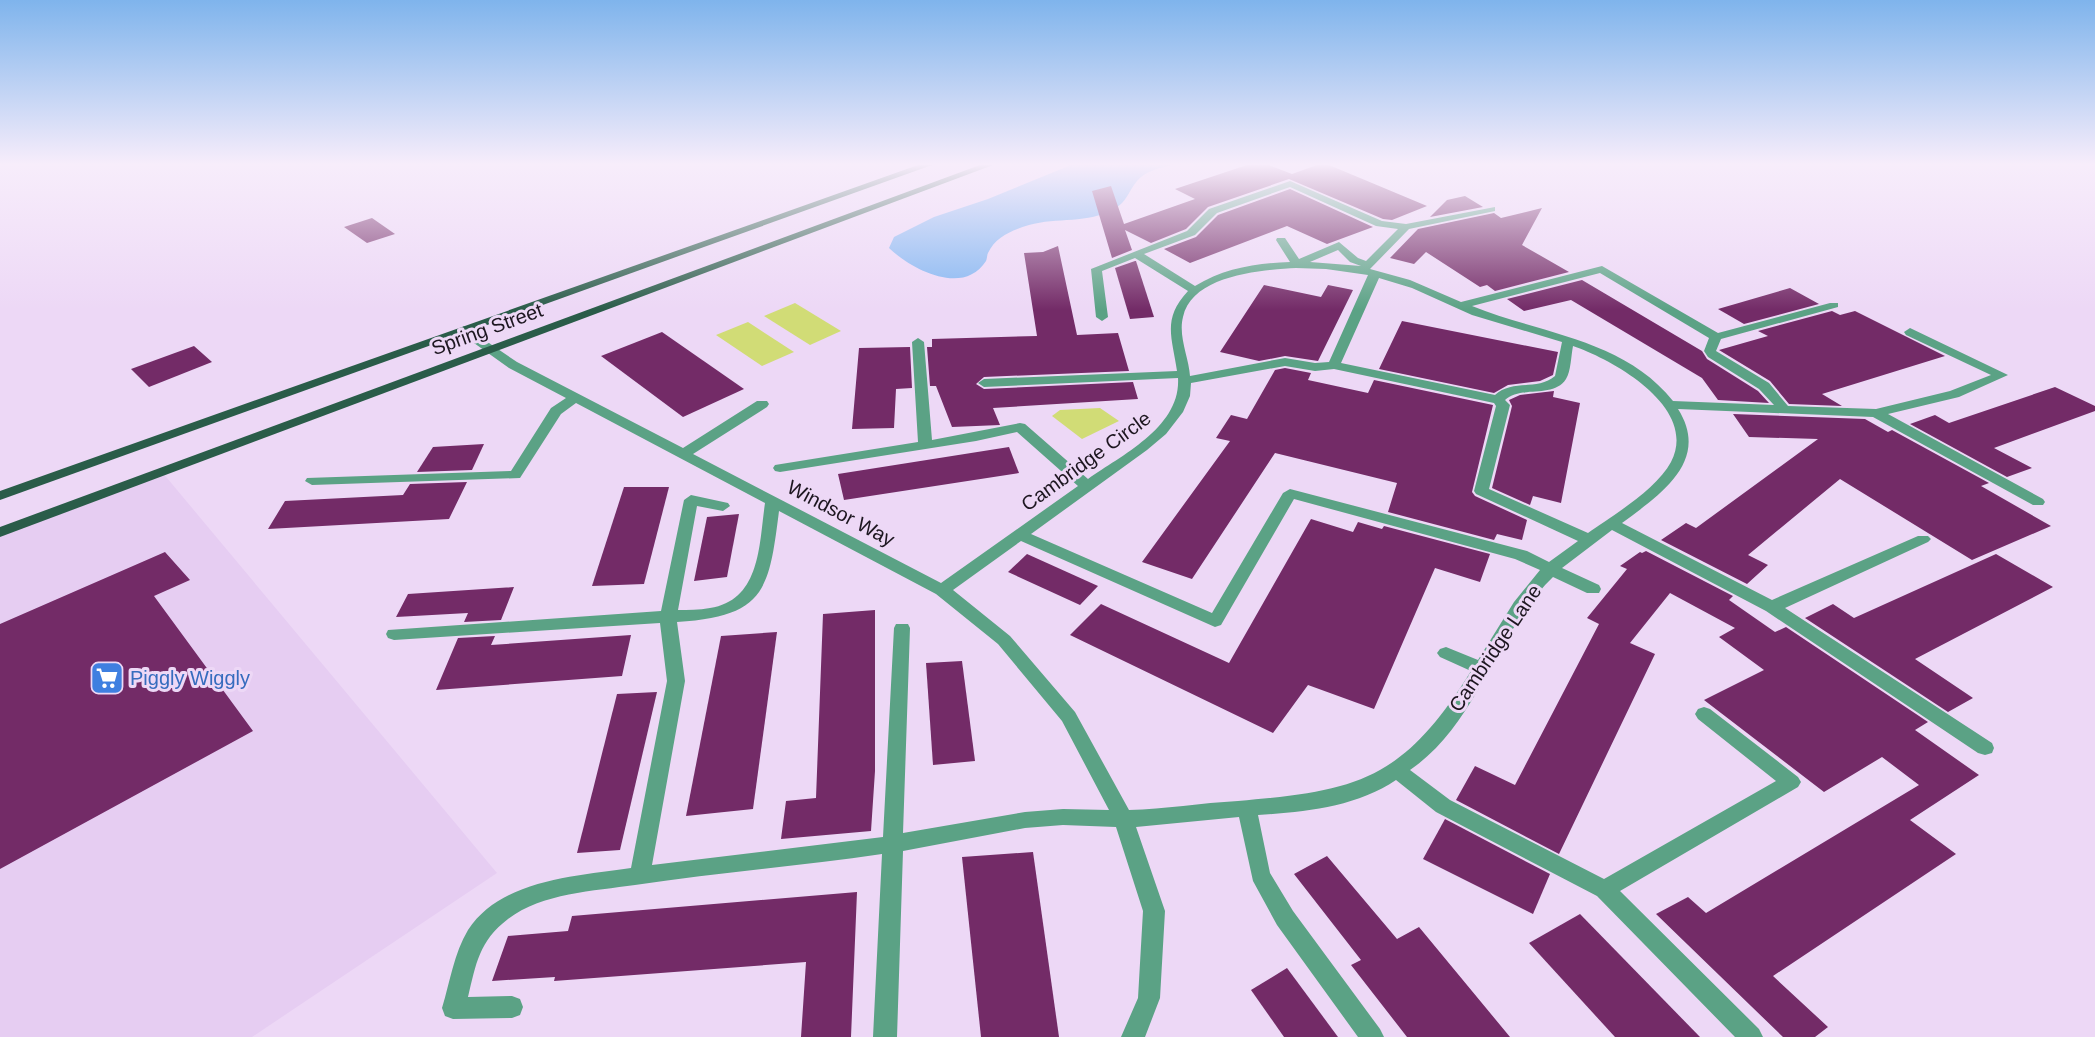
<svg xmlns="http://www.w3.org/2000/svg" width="2095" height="1037" viewBox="0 0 2095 1037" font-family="Arial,sans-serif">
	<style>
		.built { fill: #e6cdf2 }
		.green { fill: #d1dc76 }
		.water { fill: #81b5f1 }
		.building { fill: #732b67 }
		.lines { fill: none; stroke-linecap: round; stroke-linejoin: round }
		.minor { fill: #5ba285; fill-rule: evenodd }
		.major { fill: #2a5c49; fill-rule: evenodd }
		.labels { text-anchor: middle; stroke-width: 6; stroke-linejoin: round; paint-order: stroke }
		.street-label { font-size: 20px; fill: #1d1620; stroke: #edd8f6 }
		.shop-label { font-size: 20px; fill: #366cbe; stroke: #edd8f6; text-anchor: start }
	</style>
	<rect width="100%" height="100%" fill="#edd8f6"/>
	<path class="built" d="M 162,472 L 497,873 L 252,1037 L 0,1037 L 0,532 Z"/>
	<g class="green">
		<path d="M 795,303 L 841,331 L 810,345 L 764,316 Z"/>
		<path d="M 748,322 L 794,352 L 762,366 L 716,335 Z"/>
		<path d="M 1100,408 L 1119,421 L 1082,439 L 1052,416 L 1060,410 Z"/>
	</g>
	<path class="water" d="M 1071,165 L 1174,165 C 1162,167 1145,171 1137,181 C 1128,192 1127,202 1114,209 C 1088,224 1057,217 1029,225 C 1013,230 996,236 988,253 C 987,255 987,259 986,261 C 963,297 911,269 889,248 L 894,237 L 934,217 L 988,199 Z"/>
	<g class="building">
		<path d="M 1247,165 L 1269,165 L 1292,174 L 1317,165 L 1329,165 L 1427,206 L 1392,220 L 1383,219 L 1289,179 L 1208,207 L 1186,229 L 1151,243 L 1125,230 L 1132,250 L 1112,258 L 1092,191 L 1111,186 L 1124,224 L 1195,199 L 1175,189 Z"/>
		<path d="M 1290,189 L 1373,227 L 1327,244 L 1287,226 L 1190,263 L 1164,249 L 1196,237 L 1218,215 Z"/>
		<path d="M 1465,196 L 1483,207 L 1430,217 L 1447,200 Z"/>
		<path d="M 1542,208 L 1522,245 L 1569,272 L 1495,291 L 1487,285 L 1480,287 L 1426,252 L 1414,264 L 1390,258 L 1418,229 L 1494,213 L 1501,218 Z"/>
		<path d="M 372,218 L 395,234 L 367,243 L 344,227 Z"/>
		<path d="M 1058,246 L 1077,335 L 1118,333 L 1129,371 L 984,377 L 976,384 L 984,389 L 1133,382 L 1138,399 L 993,408 L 1000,425 L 952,427 L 936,386 L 930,386 L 927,347 L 932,347 L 932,339 L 1037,336 L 1024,253 L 1043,252 Z"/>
		<path d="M 1135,261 L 1136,261 L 1154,317 L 1130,319 L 1115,268 Z"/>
		<path d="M 1582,280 L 1702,351 L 1707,359 L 1758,391 L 1769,403 L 1718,400 L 1702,378 L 1571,300 L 1524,311 L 1507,299 Z"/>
		<path d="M 1264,285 L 1321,297 L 1328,285 L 1353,290 L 1318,361 L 1285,356 L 1259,361 L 1220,352 Z"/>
		<path d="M 1790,288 L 1819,304 L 1744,324 L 1718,309 Z"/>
		<path d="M 1832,311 L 1840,315 L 1855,311 L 1945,356 L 1822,394 L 1842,406 L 1789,404 L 1770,381 L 1719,350 L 1768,336 L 1758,331 Z"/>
		<path d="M 1402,321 L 1558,352 L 1553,375 L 1540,381 L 1508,385 L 1494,393 L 1379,369 Z"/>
		<path d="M 662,332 L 744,389 L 683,417 L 601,356 Z"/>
		<path d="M 194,346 L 212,362 L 149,387 L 131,369 Z"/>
		<path d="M 910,347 L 912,388 L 896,389 L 894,428 L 852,429 L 859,348 Z"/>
		<path d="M 1285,368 L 1311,373 L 1308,380 L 1368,393 L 1374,380 L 1493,405 L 1472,492 L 1475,496 L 1527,520 L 1522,540 L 1497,534 L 1494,540 L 1388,512 L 1397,483 L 1275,453 L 1192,579 L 1142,562 L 1230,441 L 1216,438 L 1231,415 L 1247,419 L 1275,370 Z"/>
		<path d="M 2055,387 L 2095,406 L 2095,411 L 1994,448 L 2032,468 L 2007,477 L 1910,424 L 1935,415 L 1949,423 Z"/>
		<path d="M 1554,391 L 1553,397 L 1580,403 L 1561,503 L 1533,496 L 1530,505 L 1492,488 L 1512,406 L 1509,400 L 1520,395 Z"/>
		<path d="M 1733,414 L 1865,419 L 1888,432 L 1892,430 L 1989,483 L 1981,486 L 2051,526 L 1972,560 L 1840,479 L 1748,555 L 1768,565 L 1747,584 L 1661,540 L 1686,523 L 1696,528 L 1818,439 L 1749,437 Z"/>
		<path d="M 484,444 L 472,470 L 417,472 L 433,447 Z"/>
		<path d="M 1009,447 L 1019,473 L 844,500 L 838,474 Z"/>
		<path d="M 467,482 L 449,519 L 268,529 L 285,501 L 403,495 L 410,484 Z"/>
		<path d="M 624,487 L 669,487 L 644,584 L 592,586 Z"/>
		<path d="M 739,514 L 727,577 L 694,581 L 707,517 Z"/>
		<path d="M 1311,519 L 1353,532 L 1358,522 L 1382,529 L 1384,526 L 1490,554 L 1480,582 L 1435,568 L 1374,709 L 1308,685 L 1273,733 L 1070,635 L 1101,604 L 1229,663 Z"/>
		<path d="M 1646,551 L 1733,596 L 1729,600 L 1775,632 L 1786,627 L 1928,722 L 1915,730 L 1979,775 L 1910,820 L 1956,854 L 1773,976 L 1828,1027 L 1815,1037 L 1783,1037 L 1656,914 L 1688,897 L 1706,913 L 1919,785 L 1882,757 L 1824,792 L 1704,700 L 1764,670 L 1719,637 L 1735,628 L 1670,593 L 1630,643 L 1655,654 L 1559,854 L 1456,800 L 1475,766 L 1515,785 L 1599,624 L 1587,618 L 1627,569 L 1620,566 L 1640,552 L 1642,553 Z"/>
		<path d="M 165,552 L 190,580 L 154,596 L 253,731 L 0,869 L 0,624 Z"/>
		<path d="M 1027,554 L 1098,586 L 1080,605 L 1008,572 Z"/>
		<path d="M 1996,554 L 2053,587 L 1915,659 L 1973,698 L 1948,712 L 1805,618 L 1833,604 L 1854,618 Z"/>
		<path d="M 514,587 L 501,620 L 464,622 L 468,613 L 396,617 L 408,594 Z"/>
		<path d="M 875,610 L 875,771 L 871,831 L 781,839 L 786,801 L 816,798 L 823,614 Z"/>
		<path d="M 777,632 L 753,809 L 686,816 L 721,636 Z"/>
		<path d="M 631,635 L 622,676 L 436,690 L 458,638 L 495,636 L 491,645 Z"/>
		<path d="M 962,661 L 975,761 L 933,765 L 926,663 Z"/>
		<path d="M 657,692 L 620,850 L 577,853 L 617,694 Z"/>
		<path d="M 1445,819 L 1550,874 L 1533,914 L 1423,859 Z"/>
		<path d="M 1033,852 L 1059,1037 L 981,1037 L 962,857 Z"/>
		<path d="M 1327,856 L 1397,939 L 1419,927 L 1510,1037 L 1407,1037 L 1351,965 L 1361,960 L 1294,874 Z"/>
		<path d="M 857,892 L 851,1037 L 801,1037 L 806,962 L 554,981 L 555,977 L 492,981 L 508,936 L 568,931 L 572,916 Z"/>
		<path d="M 1580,914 L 1700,1037 L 1615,1037 L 1529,943 Z"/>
		<path d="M 1287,968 L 1338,1037 L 1284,1037 L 1251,990 Z"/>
	</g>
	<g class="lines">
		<path class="minor" d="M 1290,181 L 1382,221 L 1406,224 L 1495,207 L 1495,211 L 1409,229 L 1370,269 L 1410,280 L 1461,302 L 1602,266 L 1718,333 L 1830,303 L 1838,303 L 1838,307 L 1721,339 L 1716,351 L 1769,383 L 1788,406 L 1876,409 L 1950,391 L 1991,375 L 1906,335 L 1904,332 L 1910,328 L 2008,375 L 1959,397 L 1888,414 L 2043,499 L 2045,502 L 2043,505 L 2033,505 L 1873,417 L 1678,409 C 1711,461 1660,495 1622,523 L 1772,600 L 1918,536 L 1928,536 L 1931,539 L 1928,542 L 1785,608 L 1992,743 L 1994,748 L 1992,753 L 1985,755 L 1978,753 L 1766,611 L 1612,530 L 1562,568 L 1599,585 L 1601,589 L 1599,593 L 1587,593 L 1553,577 C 1496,632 1478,724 1410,770 L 1450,800 L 1604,879 L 1776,781 L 1698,719 L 1695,714 L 1698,709 L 1704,707 L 1710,709 L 1798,777 L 1801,782 L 1798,787 L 1620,891 L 1759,1029 L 1763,1037 L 1735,1037 L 1597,896 L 1436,812 L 1396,780 C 1356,807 1305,812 1258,815 L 1270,873 L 1293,911 L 1380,1029 L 1384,1037 L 1358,1037 L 1277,925 L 1253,881 L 1239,817 L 1136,827 L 1165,911 L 1160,998 L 1145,1037 L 1121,1037 L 1138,998 L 1143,911 L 1116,827 L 1063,825 L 1025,828 L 903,851 L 897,1037 L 873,1037 L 882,854 C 800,866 717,873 635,885 C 594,891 542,893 508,919 C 479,941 476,964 468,997 L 512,996 L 520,999 L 523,1007 L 520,1015 L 512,1018 L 453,1019 L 445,1016 L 442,1008 C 450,982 454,953 468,930 C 501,879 578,876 631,868 L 667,681 L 660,623 L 394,640 L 388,638 L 386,634 L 388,630 L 661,611 L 684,500 L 691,495 L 728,503 L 730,506 L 723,511 L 697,506 L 678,610 C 688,610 699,610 710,608 C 761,600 759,544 765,503 L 576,403 L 561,414 L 520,478 L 312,485 L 305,481 L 307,478 L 511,471 L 551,408 L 566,398 L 509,368 L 460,333 L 458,330 L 464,326 L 517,362 L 683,448 L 757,401 L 767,401 L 769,404 L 767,407 L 693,454 L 941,583 L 1078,486 L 1017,432 L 976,441 L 780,472 L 775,471 L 773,468 L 775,465 L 918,442 L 912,342 L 918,338 L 924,342 L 932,440 L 1020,423 L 1025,424 L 1088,479 C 1122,455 1181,427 1178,378 L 984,387 L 978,383 L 984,379 L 1177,371 C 1172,337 1162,319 1188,291 L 1135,258 L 1102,271 L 1108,317 L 1102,321 L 1096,317 L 1091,269 L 1187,231 L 1209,209 ZM 1290,187 L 1376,226 L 1398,229 L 1366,261 L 1358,258 L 1339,242 L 1299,259 L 1285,238 L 1277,238 L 1276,240 L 1290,262 C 1257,263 1224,268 1195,286 L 1144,254 L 1195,235 L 1217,213 ZM 1338,250 L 1350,262 L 1361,266 L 1310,262 ZM 1296,268 L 1326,269 L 1368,275 L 1329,362 L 1315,363 L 1285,358 L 1190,376 C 1189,358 1178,336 1183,317 C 1192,275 1262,270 1296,268 ZM 1600,273 L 1709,338 L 1704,351 L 1708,357 L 1759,389 L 1774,405 L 1673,401 C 1624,339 1541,334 1472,306 ZM 1379,278 L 1412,288 L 1472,315 L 1562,342 L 1555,376 C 1538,391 1512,379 1495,395 L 1341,363 ZM 1573,346 C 1614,360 1699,408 1671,462 C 1656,490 1612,516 1588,533 L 1489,489 L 1510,405 L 1505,400 C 1521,385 1553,399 1566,379 C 1571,371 1571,356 1573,346 ZM 1285,366 L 1315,371 L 1334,369 L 1494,403 L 1496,406 L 1474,491 L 1476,494 L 1578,541 L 1549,562 L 1527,551 L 1290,489 L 1283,493 L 1212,613 L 1031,534 L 1147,450 L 1166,434 L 1183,412 L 1190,396 L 1191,383 ZM 1294,499 L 1515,559 L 1540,570 L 1514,602 L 1478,660 L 1446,647 L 1440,649 L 1437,653 L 1440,657 L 1471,671 C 1404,779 1359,791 1238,801 C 1201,803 1165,809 1129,810 L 1075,712 L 1010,636 L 953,590 L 1021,541 L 1215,627 L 1221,625 ZM 779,511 L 936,594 L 998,644 L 1062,721 L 1109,810 L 1063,809 L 1025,812 L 903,833 L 910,628 L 908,624 L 896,624 L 894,628 L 883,837 L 652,865 L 685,681 L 677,622 C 765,616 769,591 779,511 Z"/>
		<g class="major">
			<path d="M 918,165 L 932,165 L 0,500 L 0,491 Z"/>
			<path d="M 980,165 L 993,165 L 0,537 L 0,527 Z"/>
		</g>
	</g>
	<linearGradient id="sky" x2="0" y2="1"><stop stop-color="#7fb4ec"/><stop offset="0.53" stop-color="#f7edfb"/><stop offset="1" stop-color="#f7edfb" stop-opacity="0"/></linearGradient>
	<rect width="2095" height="310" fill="url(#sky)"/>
	<defs>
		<g id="supermarket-square" transform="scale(1.725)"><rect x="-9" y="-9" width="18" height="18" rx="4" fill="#3f7fe0" stroke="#edd8f6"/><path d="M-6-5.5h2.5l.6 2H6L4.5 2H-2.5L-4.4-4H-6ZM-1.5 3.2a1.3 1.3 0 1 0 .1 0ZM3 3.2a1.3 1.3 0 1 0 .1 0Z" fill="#fff"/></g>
	</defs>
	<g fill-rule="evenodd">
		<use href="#supermarket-square" x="107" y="678"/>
	</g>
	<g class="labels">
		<g class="street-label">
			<text transform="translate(487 329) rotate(-20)" y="7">Spring Street</text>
			<text transform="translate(1086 461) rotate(-36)" y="7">Cambridge Circle</text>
			<text transform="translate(841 513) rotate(28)" y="7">Windsor Way</text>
			<text transform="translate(1495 648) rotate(-56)" y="7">Cambridge Lane</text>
		</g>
		<g class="shop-label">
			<text x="130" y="685">Piggly Wiggly</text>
		</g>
	</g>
</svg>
